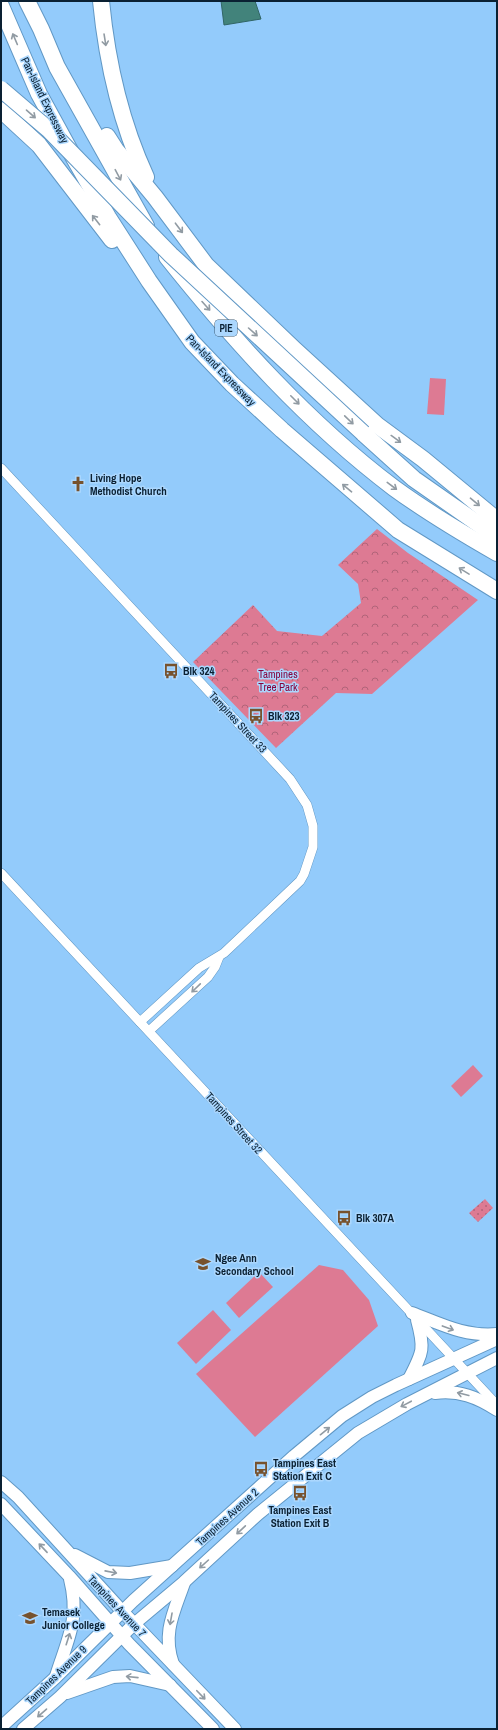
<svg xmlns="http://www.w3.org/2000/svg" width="498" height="1730" viewBox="0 0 498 1730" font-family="'Archivo Narrow',sans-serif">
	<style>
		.grass { fill: #dd7a93 }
		.park { fill: url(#park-crowns) }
		.garden { fill: url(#garden-dots) }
		.water { fill: #42837b; stroke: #316565 }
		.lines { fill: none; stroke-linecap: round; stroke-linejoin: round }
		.minor-casing { stroke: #6198c5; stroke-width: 10 }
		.secondary-casing { stroke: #6198c5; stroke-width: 14 }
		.motorway-casing { stroke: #6198c5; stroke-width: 18 }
		.minor { stroke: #fff; stroke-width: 9 }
		.secondary { stroke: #fff; stroke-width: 12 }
		.motorway { stroke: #fff; stroke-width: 16 }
		.motorway-bridge-casing { stroke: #6198c5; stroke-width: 18; stroke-linecap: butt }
		.motorway-bridge { stroke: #fff; stroke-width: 16 }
		.oneway { stroke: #919ba3 }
		.labels { text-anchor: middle; stroke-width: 3; stroke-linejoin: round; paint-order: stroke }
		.shield { fill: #abd7fe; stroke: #3a576f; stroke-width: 1 }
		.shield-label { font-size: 10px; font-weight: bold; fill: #0a2032 }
		.street-label { font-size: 11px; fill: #0a2032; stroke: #abd7fe }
		.poi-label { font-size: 11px; font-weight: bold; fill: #0a2032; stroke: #abd7fe; text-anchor: start }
		.park-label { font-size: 11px; fill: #86033c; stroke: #abd7fe }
	</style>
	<defs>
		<pattern id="park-crowns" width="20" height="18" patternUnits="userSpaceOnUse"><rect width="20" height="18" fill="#dd7a93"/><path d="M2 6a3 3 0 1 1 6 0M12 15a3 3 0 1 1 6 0" fill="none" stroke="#b16479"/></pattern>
		<pattern id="garden-dots" width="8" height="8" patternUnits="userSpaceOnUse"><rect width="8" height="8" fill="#dd7a93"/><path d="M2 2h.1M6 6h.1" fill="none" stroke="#b16479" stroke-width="1.8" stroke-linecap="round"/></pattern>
	</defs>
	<rect width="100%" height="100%" fill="#93cbfb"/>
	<g class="grass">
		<path d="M 430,378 L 446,379 L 444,415 L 427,414 Z"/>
		<path d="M 473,1065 L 483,1076 L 461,1097 L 451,1086 Z"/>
		<path d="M 319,1265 L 343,1270 L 369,1300 L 378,1326 L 255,1437 L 196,1374 Z"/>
		<path d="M 259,1272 L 273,1287 L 239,1318 L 226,1303 Z"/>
		<path d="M 213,1310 L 231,1330 L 196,1364 L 177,1343 Z"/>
	</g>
	<path class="park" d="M 377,529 L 408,553 L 478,600 L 372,694 L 336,693 L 276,748 L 193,662 L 253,605 L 277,631 L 322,636 L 361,603 L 358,584 L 338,565 Z"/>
	<path class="garden" d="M 485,1199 L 493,1208 L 478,1222 L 469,1213 Z"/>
	<path class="water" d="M 221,1 L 255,1 L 261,19 L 224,25 Z"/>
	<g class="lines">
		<g class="minor-casing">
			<g id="minor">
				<path d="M 1,468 L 290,779 L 307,805 L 313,826 L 313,847 L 304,874 L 300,881 L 224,953 L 199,968 L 140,1022"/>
				<path d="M 1,873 L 497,1405"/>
				<path d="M 149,1031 L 208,977 L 215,967 L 219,957"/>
			</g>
		</g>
		<g class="secondary-casing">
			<g id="secondary">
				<path d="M 412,1313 C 441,1324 465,1337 497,1334"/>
				<path d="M 409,1379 C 423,1352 425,1349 417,1320"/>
				<path d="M 435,1393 C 459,1390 477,1397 497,1410"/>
				<path d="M 1,1482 L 18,1497 L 122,1611 L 235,1729"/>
				<path d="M 1,1504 L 69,1576 L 129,1644 L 213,1729"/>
				<path d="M 75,1555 L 108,1572 L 130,1573 L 172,1566"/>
				<path d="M 173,1664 C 162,1633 174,1612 184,1583"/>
				<path d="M 56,1676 C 68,1638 80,1619 70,1579"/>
				<path d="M 67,1693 L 113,1677 L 130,1676 L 170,1685"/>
				<path d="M 1,1727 L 56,1677 L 133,1601 L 294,1456 L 342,1416 L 372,1397 L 396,1385 L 497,1339"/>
				<path d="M 23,1729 L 60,1697 L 134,1624 L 184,1582 L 258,1514 L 358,1433 L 407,1404 L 497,1358"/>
			</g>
		</g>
		<g class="motorway-casing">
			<g id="motorway">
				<path d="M 27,1 L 41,29 L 57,67 L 146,226"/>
				<path d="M 101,1 C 107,62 120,121 146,177"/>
				<path d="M 1,6 L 39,94 L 74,158 L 108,217 L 149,281 L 192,342 L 232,384 L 282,430 L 398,530 L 497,591"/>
				<path d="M 1,110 L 39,145 L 112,240"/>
				<path d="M 107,136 L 116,150 L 155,197 L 206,265 L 294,349 L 377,425 L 423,459 L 497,520"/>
				<path d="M 167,257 C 234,341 308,423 394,488 C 427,512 462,533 497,553"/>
				<path d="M 363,433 L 414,479 L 497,537"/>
			</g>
		</g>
		<use href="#minor" class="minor"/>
		<use href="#secondary" class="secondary"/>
		<use href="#motorway" class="motorway"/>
		<g class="motorway-bridge-casing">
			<path id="motorway-bridge" d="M 1,89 L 49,130 L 171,255 L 363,433"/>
		</g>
		<use href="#motorway-bridge" class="motorway-bridge"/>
	</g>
	<defs><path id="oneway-shaft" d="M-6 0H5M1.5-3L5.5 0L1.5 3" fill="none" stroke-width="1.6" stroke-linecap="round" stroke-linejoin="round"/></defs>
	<g class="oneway">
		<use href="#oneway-shaft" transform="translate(15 39) rotate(-113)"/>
		<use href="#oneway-shaft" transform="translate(105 40) rotate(81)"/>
		<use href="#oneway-shaft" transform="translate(31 114) rotate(41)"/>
		<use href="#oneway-shaft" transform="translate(118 175) rotate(62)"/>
		<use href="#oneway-shaft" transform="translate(96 220) rotate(-128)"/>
		<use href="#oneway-shaft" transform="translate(179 228) rotate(53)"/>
		<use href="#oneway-shaft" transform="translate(206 306) rotate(48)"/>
		<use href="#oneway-shaft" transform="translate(253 332) rotate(42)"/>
		<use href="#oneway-shaft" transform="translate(295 400) rotate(45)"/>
		<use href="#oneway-shaft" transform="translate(349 420) rotate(44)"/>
		<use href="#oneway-shaft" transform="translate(396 439) rotate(36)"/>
		<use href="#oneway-shaft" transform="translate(392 486) rotate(37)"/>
		<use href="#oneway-shaft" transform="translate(347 488) rotate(-140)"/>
		<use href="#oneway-shaft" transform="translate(475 502) rotate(40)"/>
		<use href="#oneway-shaft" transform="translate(464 571) rotate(-148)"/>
		<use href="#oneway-shaft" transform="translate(196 988) rotate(136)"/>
		<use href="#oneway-shaft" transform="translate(448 1328) rotate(20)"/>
		<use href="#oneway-shaft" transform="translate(463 1394) rotate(-166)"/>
		<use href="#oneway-shaft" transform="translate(406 1404) rotate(152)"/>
		<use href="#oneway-shaft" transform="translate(325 1431) rotate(-39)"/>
		<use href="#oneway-shaft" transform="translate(241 1530) rotate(137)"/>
		<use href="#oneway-shaft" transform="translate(43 1548) rotate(-133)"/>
		<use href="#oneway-shaft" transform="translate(204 1564) rotate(138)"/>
		<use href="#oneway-shaft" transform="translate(111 1572) rotate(11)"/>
		<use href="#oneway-shaft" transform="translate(171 1619) rotate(100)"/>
		<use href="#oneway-shaft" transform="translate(68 1639) rotate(-72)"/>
		<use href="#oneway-shaft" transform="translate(132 1677) rotate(-174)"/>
		<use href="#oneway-shaft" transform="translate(201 1695) rotate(46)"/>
		<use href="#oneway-shaft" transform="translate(42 1713) rotate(139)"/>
	</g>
	<defs>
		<g id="church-bare" transform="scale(1.2)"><path d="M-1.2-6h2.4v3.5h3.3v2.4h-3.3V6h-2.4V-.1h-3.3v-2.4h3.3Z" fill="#77522d" stroke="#abd7fe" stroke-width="2.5" paint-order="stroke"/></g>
		<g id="bus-bare" transform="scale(1.2)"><path d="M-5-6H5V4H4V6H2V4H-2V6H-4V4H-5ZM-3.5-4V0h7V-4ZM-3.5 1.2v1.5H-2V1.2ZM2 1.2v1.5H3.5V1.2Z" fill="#77522d" stroke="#abd7fe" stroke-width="2.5" paint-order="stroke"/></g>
		<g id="school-bare" transform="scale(1.2)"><path d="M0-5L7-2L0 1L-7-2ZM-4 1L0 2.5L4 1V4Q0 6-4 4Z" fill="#77522d" stroke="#abd7fe" stroke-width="2.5" paint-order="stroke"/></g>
		<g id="university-bare" transform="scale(1.2)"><path d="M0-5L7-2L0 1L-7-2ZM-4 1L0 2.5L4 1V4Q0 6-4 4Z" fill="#77522d" stroke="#abd7fe" stroke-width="2.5" paint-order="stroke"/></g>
	</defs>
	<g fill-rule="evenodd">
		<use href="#church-bare" x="78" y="484"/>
		<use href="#bus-bare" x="171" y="671"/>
		<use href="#bus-bare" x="256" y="716"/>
		<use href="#bus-bare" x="344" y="1218"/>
		<use href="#school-bare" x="203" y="1264"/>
		<use href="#bus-bare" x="261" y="1469"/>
		<use href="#bus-bare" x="300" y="1493"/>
		<use href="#university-bare" x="30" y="1618"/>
	</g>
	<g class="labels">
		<rect class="shield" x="215" y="320" width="22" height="16" rx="3"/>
		<g class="shield-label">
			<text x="226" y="332">PIE</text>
		</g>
		<g class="street-label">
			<text transform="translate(45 100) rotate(64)" y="4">Pan-Island Expressway</text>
			<text transform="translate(221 370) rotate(46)" y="4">Pan-Island Expressway</text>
			<text transform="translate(238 722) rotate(47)" y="4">Tampines Street 33</text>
			<text transform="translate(234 1123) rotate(48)" y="4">Tampines Street 32</text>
			<text transform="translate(227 1517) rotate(-42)" y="4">Tampines Avenue 2</text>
			<text transform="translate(117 1606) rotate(47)" y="4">Tampines Avenue 7</text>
			<text transform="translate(56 1675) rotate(-44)" y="4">Tampines Avenue 9</text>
		</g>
		<g class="poi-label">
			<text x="90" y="482">Living Hope<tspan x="90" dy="13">Methodist Church</tspan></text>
			<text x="183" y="675">Blk 324</text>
			<text x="268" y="720">Blk 323</text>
			<text x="356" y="1222">Blk 307A</text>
			<text x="215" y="1262">Ngee Ann<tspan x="215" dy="13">Secondary School</tspan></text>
			<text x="273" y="1467">Tampines East<tspan x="273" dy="13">Station Exit C</tspan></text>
			<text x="300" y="1514" text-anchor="middle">Tampines East<tspan x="300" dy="13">Station Exit B</tspan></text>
			<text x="42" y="1616">Temasek<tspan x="42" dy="13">Junior College</tspan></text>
		</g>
		<g class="park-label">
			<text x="278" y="678">Tampines<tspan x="278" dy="13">Tree Park</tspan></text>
		</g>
	</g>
	<rect width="498" height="1730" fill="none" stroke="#0a2032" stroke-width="4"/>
</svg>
